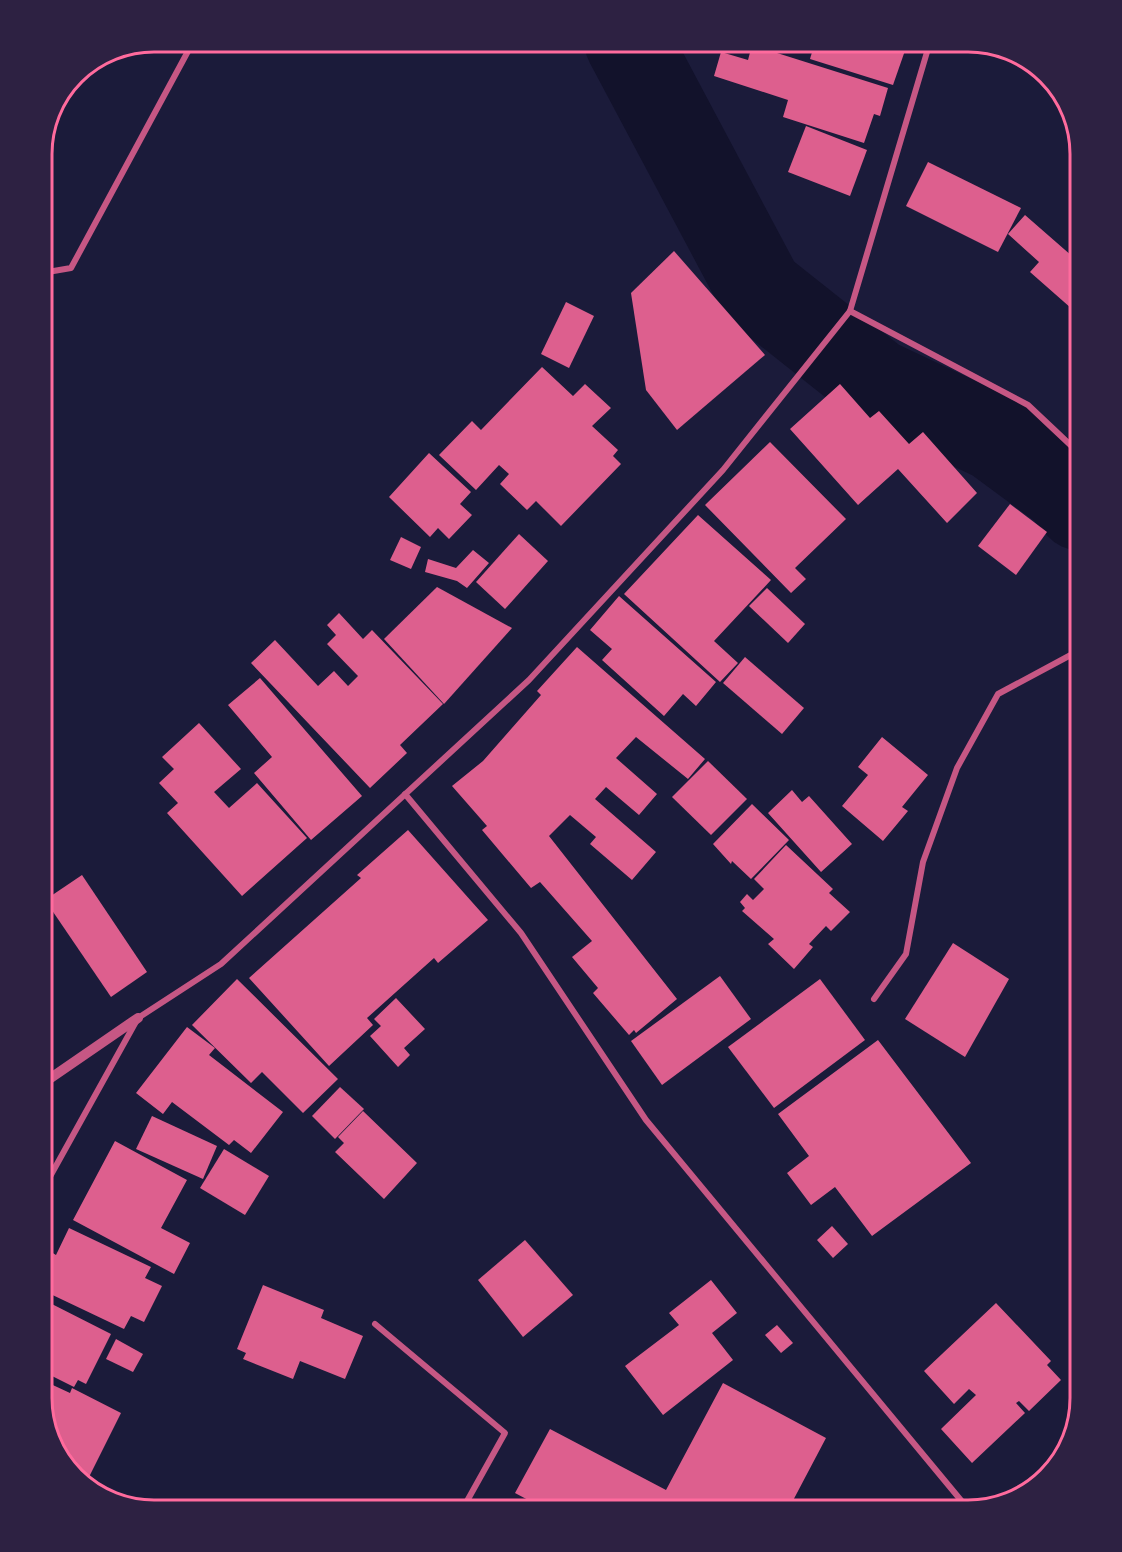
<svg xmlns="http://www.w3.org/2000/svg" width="1122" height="1552" viewBox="0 0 1122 1552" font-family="Ubuntu,sans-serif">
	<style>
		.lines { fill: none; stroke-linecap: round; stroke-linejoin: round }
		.river { stroke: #12122b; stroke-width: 87 }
		.building { fill: #dd5f8e }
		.minor { stroke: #c65784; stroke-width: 6 }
		.tertiary { stroke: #c65784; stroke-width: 10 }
		.rim { fill: none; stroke: #ff6b9d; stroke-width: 3 }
	</style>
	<rect width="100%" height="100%" fill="#1b1b3a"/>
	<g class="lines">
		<path class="river" d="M 628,42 L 760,290 L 876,382 L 995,438 L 1063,488 L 1080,507"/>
	</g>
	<g class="building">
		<path d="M 815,42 L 908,42 L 893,85 L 810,59 Z"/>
		<path d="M 752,45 L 888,88 L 880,116 L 874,114 L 864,143 L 783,117 L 788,100 L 714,76 L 721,52 L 748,60 Z"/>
		<path d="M 806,126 L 867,150 L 850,196 L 788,172 Z"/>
		<path d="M 928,162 L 1021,208 L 998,252 L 906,206 Z"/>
		<path d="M 1025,215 L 1080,263 L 1080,316 L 1030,272 L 1039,262 L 1008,234 Z"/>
		<path d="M 674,251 L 765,355 L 677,430 L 646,390 L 631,293 Z"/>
		<path d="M 566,302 L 594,316 L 569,368 L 541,354 Z"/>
		<path d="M 542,367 L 573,396 L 585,384 L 611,408 L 592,426 L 618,450 L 613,456 L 621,464 L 561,526 L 536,501 L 527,510 L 500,484 L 509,474 L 499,465 L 476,490 L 439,455 L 472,421 L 481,430 Z"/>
		<path d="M 840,384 L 870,418 L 879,411 L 909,444 L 923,432 L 977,493 L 947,523 L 898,469 L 858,505 L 790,429 Z"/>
		<path d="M 770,442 L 846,519 L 795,568 L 806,579 L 791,593 L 705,505 Z"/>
		<path d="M 429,453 L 471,492 L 460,504 L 472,515 L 449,539 L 438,528 L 430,537 L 389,497 Z"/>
		<path d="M 1010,504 L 1047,532 L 1016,575 L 978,546 Z"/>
		<path d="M 698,515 L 771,580 L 714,641 L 738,663 L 720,682 L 624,594 Z"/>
		<path d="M 519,534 L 548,561 L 505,609 L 476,582 Z"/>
		<path d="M 401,537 L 421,547 L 411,569 L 390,560 Z"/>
		<path d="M 473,550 L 489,563 L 467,588 L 457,581 L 425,572 L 428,559 L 456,568 Z"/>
		<path d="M 437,587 L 512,628 L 444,704 L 384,639 Z"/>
		<path d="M 767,588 L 805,624 L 788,643 L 749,606 Z"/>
		<path d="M 619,596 L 716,682 L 696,706 L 683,694 L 664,716 L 602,660 L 612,649 L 590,630 Z"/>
		<path d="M 339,613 L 363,639 L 372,630 L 443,704 L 400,745 L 407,753 L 370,788 L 251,663 L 275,640 L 318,686 L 334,671 L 348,686 L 358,676 L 327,644 L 336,635 L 327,625 Z"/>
		<path d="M 577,647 L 705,759 L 688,779 L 636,737 L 616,758 L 657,794 L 639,815 L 606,787 L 595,799 L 656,852 L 632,880 L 590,844 L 596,837 L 570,815 L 549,836 L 677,999 L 636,1033 L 634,1030 L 629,1035 L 593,993 L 598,988 L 572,957 L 592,941 L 540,882 L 531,888 L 482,830 L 487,826 L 452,786 L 483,761 L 541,695 L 537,691 Z"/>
		<path d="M 745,657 L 804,708 L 782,734 L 723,683 Z"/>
		<path d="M 260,678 L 362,796 L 311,840 L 254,773 L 272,757 L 228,705 Z"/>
		<path d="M 199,723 L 241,769 L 214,792 L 229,808 L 257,783 L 307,838 L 242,896 L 167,813 L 178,803 L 159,783 L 174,769 L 162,757 Z"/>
		<path d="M 882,737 L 928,775 L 902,807 L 908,811 L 883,841 L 842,806 L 868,775 L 858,767 Z"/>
		<path d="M 708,761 L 747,799 L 711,835 L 672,797 Z"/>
		<path d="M 792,790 L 802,802 L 809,796 L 852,844 L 821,872 L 768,813 Z"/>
		<path d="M 752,804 L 789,840 L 751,879 L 732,861 L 731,864 L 713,844 Z"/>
		<path d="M 408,830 L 488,920 L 438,963 L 434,958 L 367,1018 L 373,1025 L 329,1066 L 249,978 L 361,878 L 357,875 Z"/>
		<path d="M 786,845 L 833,889 L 829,893 L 850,912 L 831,931 L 826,926 L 809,944 L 813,947 L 794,969 L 768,944 L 774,939 L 742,911 L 745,908 L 740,902 L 747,894 L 753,900 L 764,889 L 754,879 Z"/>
		<path d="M 82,875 L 147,972 L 111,997 L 45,900 Z"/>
		<path d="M 953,943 L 1009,979 L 965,1057 L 905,1019 Z"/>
		<path d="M 720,976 L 751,1019 L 662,1085 L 631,1041 Z"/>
		<path d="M 237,979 L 338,1079 L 303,1113 L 262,1072 L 251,1083 L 192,1025 Z"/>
		<path d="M 820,979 L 865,1040 L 774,1108 L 728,1047 Z"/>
		<path d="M 396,998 L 425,1029 L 404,1048 L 410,1055 L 398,1067 L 370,1036 L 381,1026 L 374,1019 Z"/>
		<path d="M 187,1027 L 215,1048 L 209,1055 L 283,1112 L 251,1153 L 234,1140 L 229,1145 L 172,1102 L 163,1114 L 136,1093 Z"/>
		<path d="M 878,1040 L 971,1163 L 872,1236 L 835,1187 L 811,1205 L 787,1173 L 809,1156 L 778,1114 Z"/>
		<path d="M 340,1087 L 364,1109 L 335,1139 L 312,1116 Z"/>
		<path d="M 363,1111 L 417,1163 L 384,1199 L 335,1152 L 344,1143 L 338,1137 Z"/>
		<path d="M 152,1116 L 217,1146 L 203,1179 L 136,1149 Z"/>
		<path d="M 115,1141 L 187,1180 L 161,1228 L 190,1243 L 174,1274 L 73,1220 Z"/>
		<path d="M 224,1149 L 269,1176 L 245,1215 L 200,1188 Z"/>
		<path d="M 832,1226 L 848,1244 L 833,1258 L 817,1240 Z"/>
		<path d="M 69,1228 L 151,1267 L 145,1278 L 162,1286 L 144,1322 L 131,1316 L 124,1329 L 42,1290 L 42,1259 L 46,1249 L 56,1255 Z"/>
		<path d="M 525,1240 L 573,1295 L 523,1337 L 478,1280 Z"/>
		<path d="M 711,1280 L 737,1313 L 712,1333 L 733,1360 L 663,1415 L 625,1366 L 679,1325 L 669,1313 Z"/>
		<path d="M 263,1285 L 324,1310 L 321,1318 L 363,1336 L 345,1379 L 300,1361 L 293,1379 L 243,1359 L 246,1353 L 237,1349 Z"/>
		<path d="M 42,1299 L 111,1334 L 86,1384 L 78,1380 L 74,1387 L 42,1371 Z"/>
		<path d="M 996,1303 L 1051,1361 L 1047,1365 L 1061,1380 L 1029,1411 L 1019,1401 L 1016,1403 L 1025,1413 L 972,1463 L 941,1429 L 976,1395 L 969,1389 L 954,1404 L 924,1371 Z"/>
		<path d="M 777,1325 L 793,1343 L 781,1353 L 765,1335 Z"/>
		<path d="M 116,1339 L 143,1354 L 133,1372 L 106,1359 Z"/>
		<path d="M 42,1380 L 70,1393 L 72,1388 L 121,1413 L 86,1483 L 57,1454 L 42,1398 Z"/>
		<path d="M 723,1383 L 826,1438 L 788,1510 L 547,1510 L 515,1493 L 550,1429 L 666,1490 Z"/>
	</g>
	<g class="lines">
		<g class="minor">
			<path d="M 42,273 L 71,268 L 193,42"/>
			<path d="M 850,311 L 1028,405 L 1080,454"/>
			<path d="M 405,794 L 521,933 L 646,1120 L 969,1510"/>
			<path d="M 874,999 L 906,954 L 923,862 L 957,768 L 998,694 L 1080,650"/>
			<path d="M 42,1191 L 138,1018 L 221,964 L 529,680 L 723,470 L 850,311 L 930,42"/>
			<path d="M 375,1324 L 505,1433 L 462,1510"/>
		</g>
		<path class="tertiary" d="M 42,1084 L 138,1018"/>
	</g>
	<path d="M0 0H1122V1552H0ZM154 52H968A102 102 0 0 1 1070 154V1398A102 102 0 0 1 968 1500H154A102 102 0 0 1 52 1398V154A102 102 0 0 1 154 52Z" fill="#2d2142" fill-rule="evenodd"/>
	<path class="rim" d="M154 52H968A102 102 0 0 1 1070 154V1398A102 102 0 0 1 968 1500H154A102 102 0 0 1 52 1398V154A102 102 0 0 1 154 52Z"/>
</svg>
